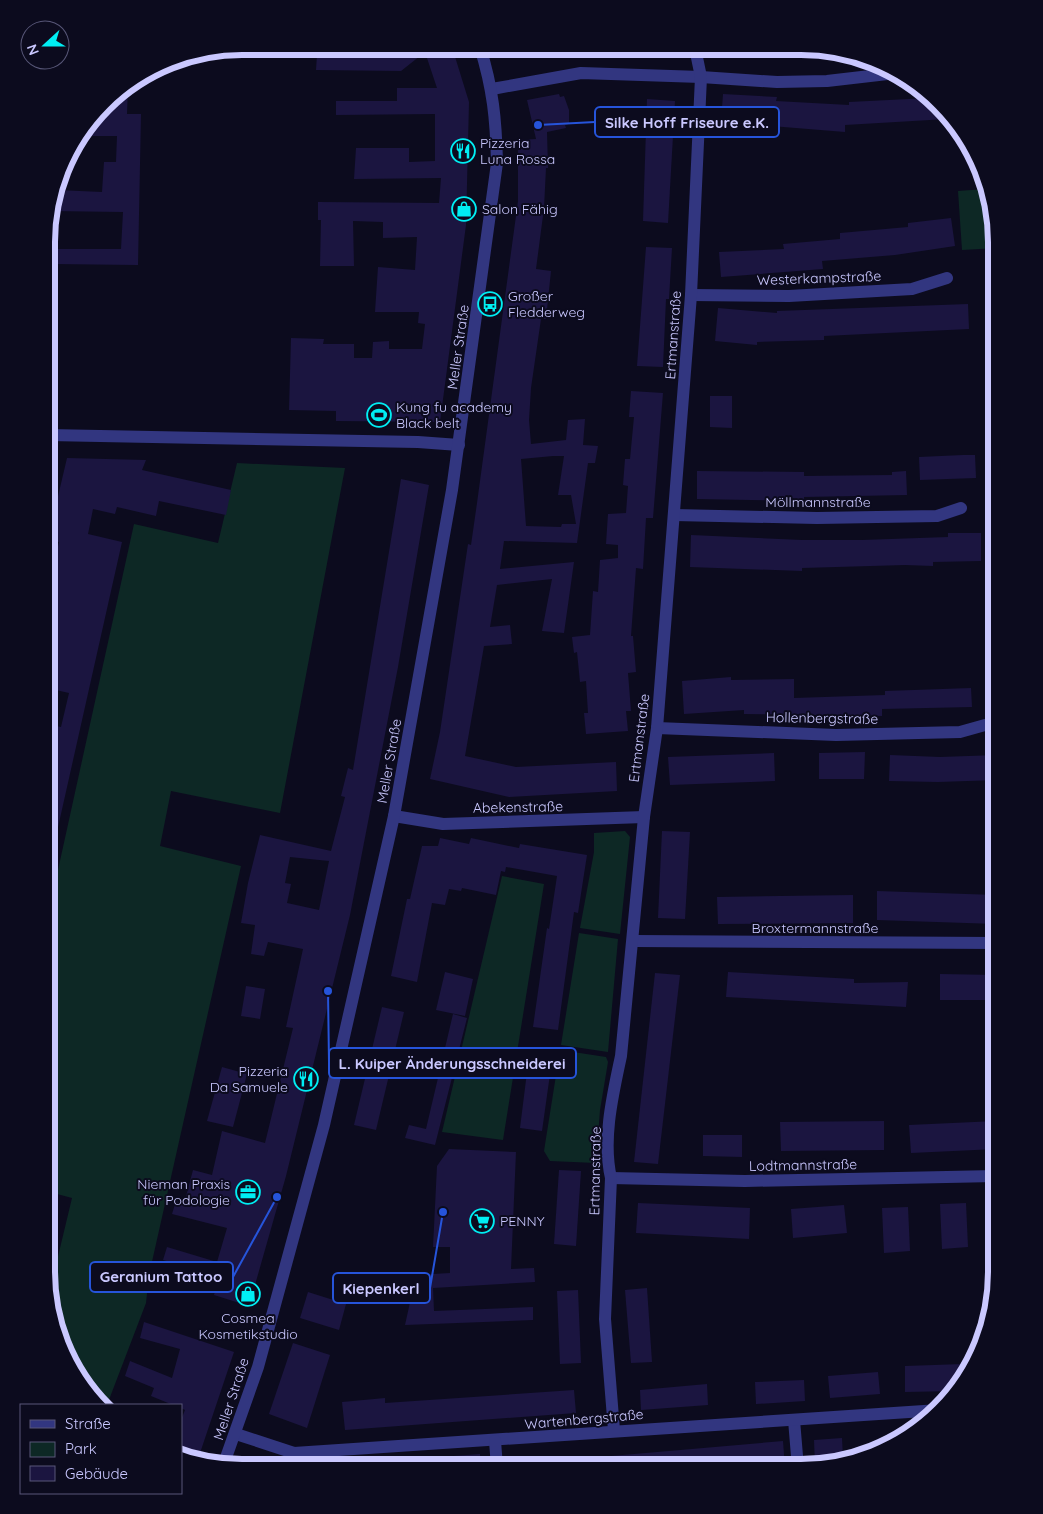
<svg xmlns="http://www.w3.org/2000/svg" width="1043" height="1514" viewBox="0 0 1043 1514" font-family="Quicksand,sans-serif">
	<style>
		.green { fill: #0d2825 }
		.building { fill: #1b1540; fill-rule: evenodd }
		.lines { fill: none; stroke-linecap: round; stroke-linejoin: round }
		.minor { stroke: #323680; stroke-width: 12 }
		.labels { text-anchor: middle; stroke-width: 4; stroke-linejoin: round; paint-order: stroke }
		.poi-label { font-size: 14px; fill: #cac8ff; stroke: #0c0b1e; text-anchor: start }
		.street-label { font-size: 14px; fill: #cac8ff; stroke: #0c0b1e }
		.rim { fill: none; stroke: #cac8ff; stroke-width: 6 }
		.leader { fill: none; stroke: #2654da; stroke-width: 2 }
		.callout-dot { fill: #2654da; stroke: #0c0b1e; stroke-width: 2 }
		.callout { fill: #0c0b1e; stroke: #2654da; stroke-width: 2 }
		.callout-label { font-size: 15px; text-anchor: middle; font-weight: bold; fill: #cac8ff }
	</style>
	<rect width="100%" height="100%" fill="#0c0b1e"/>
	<g class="green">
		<path d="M 985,189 L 997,248 L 962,250 L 958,191 Z"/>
		<path d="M 237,463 L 345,468 L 280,813 L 171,791 L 160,846 L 241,866 L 149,1275 L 146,1303 L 107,1405 L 99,1405 L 66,1359 L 46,1272 L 46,1267 L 55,1269 L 72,1198 L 46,1191 L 47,920 L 134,524 L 218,543 Z"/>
		<path d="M 625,831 L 630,837 L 620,934 L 580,928 L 594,852 L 594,833 Z"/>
		<path d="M 502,876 L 544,884 L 503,1140 L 442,1132 Z"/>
		<path d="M 579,933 L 618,939 L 608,1052 L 561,1045 Z"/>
		<path d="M 560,1050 L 606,1057 L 608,1062 L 600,1110 L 596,1163 L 550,1161 L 544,1151 Z"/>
	</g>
	<g class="building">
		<path d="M 348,47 L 452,47 L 469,102 L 466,225 L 440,422 L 336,421 L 336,411 L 289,410 L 291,338 L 324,339 L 323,344 L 354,344 L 354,358 L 372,358 L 373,342 L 389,341 L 389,349 L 422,349 L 425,324 L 418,323 L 419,312 L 375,312 L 378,267 L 415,270 L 417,237 L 383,238 L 383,222 L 353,221 L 354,266 L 320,266 L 321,220 L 318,220 L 318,202 L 439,203 L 441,178 L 354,179 L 356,148 L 409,148 L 409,162 L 435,161 L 435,114 L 336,115 L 336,101 L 397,101 L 397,88 L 437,88 L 425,52 L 401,71 L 316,70 L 317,55 L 349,55 Z"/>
		<path d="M 128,86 L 127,114 L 141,114 L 138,265 L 53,264 L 53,249 L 121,249 L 123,212 L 50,211 L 57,190 L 102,192 L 104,162 L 116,162 L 117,136 L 79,136 L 113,95 Z"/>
		<path d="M 559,94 L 560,97 L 564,96 L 569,110 L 569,124 L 565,125 L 566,128 L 547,132 L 548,168 L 546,168 L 544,208 L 536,269 L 551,271 L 546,319 L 541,319 L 531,388 L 529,420 L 531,444 L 566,440 L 568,420 L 585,419 L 583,445 L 598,446 L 595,463 L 588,463 L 577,543 L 504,541 L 500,569 L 574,562 L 564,633 L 542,631 L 552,579 L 497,585 L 490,627 L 510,625 L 512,644 L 484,646 L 465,756 L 516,767 L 616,762 L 617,791 L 509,797 L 430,779 L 440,732 L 468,544 L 471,545 L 477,503 L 518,201 L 518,140 L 536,139 L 527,100 ZM 553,456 L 564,456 L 558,495 L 571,495 L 576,524 L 562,524 L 561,527 L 526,526 L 521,459 Z"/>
		<path d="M 723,94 L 777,97 L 776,101 L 849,105 L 849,102 L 929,98 L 947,119 L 845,125 L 845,132 L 721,122 Z"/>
		<path d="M 647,99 L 675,101 L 668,223 L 643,221 Z"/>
		<path d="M 951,218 L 955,246 L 895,255 L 822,261 L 823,269 L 721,277 L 719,252 L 784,249 L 783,244 L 840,239 L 840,233 L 908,227 L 908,223 Z"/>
		<path d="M 646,247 L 672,248 L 669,299 L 666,299 L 663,367 L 637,366 Z"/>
		<path d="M 968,304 L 969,329 L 824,336 L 824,340 L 757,342 L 757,345 L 715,341 L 718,308 L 777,313 L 777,311 Z"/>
		<path d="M 631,391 L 663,393 L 653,518 L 646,518 L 643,569 L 636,568 L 631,636 L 633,636 L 636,672 L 628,673 L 631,711 L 626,711 L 628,731 L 586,734 L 584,713 L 588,713 L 586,681 L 580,682 L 577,652 L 574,653 L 572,637 L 590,635 L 593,591 L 598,592 L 600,560 L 618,558 L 618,545 L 606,544 L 608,514 L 626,513 L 628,486 L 623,485 L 625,459 L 630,459 L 634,417 L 629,417 Z"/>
		<path d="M 710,396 L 732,396 L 732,428 L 710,427 Z"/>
		<path d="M 963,455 L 975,455 L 976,478 L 920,480 L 919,457 Z"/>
		<path d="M 67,458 L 146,460 L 142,470 L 231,490 L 226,515 L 159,501 L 156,516 L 117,507 L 115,514 L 93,509 L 88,534 L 122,542 L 52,854 L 47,853 L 47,724 L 61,727 L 69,693 L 47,688 L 47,594 L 59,542 L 48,539 Z"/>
		<path d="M 697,471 L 804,472 L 804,476 L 892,475 L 892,472 L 906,471 L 907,495 L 804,497 L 804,501 L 697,499 Z"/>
		<path d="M 401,479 L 429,485 L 398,667 L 350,915 L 286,1176 L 249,1306 L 214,1295 L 219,1276 L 163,1260 L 167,1247 L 217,1262 L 227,1228 L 172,1214 L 176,1201 L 184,1204 L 193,1170 L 212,1175 L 222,1131 L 265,1143 L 293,1028 L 286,1027 L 303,949 L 268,942 L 264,956 L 251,954 L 255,925 L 241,923 L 248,883 L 260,835 L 331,851 L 345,797 L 341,796 L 348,768 L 353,770 ZM 290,857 L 329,861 L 319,910 L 287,903 L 291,884 L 285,883 Z"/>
		<path d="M 948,533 L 981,533 L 981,561 L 933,562 L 933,566 L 905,565 L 802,568 L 802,571 L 690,567 L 691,535 L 802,540 L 862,540 L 948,537 Z"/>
		<path d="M 731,677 L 731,680 L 794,679 L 794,698 L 885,695 L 885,691 L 971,688 L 972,707 L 882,709 L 882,716 L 744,714 L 744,710 L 684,714 L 682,681 Z"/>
		<path d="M 865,752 L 864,779 L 819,779 L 819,753 Z"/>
		<path d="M 774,753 L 775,781 L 670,785 L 668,757 Z"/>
		<path d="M 890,755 L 940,757 L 997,755 L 997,780 L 938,782 L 889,781 Z"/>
		<path d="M 662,831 L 690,832 L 685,919 L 658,918 Z"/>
		<path d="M 440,838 L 469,844 L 471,838 L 519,848 L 520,844 L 587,855 L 578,913 L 574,912 L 558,1030 L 533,1027 L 547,928 L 549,929 L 557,876 L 506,867 L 505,872 L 501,871 L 496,895 L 462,888 L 461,891 L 449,889 L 445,905 L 432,903 L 417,982 L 391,976 L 407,899 L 410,899 L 422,846 L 438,846 Z"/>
		<path d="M 877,891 L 996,895 L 996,924 L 877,920 Z"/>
		<path d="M 853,895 L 853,923 L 718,924 L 717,897 Z"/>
		<path d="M 445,972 L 473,979 L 465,1016 L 436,1010 Z"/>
		<path d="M 728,972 L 854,979 L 854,983 L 908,982 L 906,1007 L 726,997 Z"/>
		<path d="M 655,973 L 680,975 L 658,1164 L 634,1162 Z"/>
		<path d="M 940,974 L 996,975 L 996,1000 L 940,1000 Z"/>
		<path d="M 246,986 L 265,989 L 260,1019 L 241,1016 Z"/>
		<path d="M 382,1007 L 404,1012 L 376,1130 L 354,1125 Z"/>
		<path d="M 453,1014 L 467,1018 L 435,1145 L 405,1138 L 409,1125 L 426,1129 Z"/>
		<path d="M 529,1056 L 552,1060 L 542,1131 L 520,1128 Z"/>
		<path d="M 222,1067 L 247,1074 L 233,1127 L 207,1121 Z"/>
		<path d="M 884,1121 L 884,1150 L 781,1151 L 780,1122 Z"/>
		<path d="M 996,1121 L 996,1149 L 911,1153 L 909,1125 Z"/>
		<path d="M 703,1135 L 742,1135 L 742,1157 L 703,1156 Z"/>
		<path d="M 449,1149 L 516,1152 L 511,1269 L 534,1268 L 535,1282 L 433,1288 L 434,1311 L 533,1307 L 533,1320 L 405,1325 L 416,1275 L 450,1273 L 450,1247 L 433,1247 L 437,1166 Z"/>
		<path d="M 559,1170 L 581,1171 L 576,1246 L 554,1244 Z"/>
		<path d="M 638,1203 L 750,1208 L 749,1239 L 636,1233 Z"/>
		<path d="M 966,1203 L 968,1247 L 942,1249 L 940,1204 Z"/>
		<path d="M 844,1205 L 847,1233 L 793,1238 L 791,1209 Z"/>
		<path d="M 908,1207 L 910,1251 L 884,1253 L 882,1208 Z"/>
		<path d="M 647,1288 L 652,1362 L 631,1363 L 625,1290 Z"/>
		<path d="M 578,1290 L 581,1363 L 560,1364 L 557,1291 Z"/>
		<path d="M 308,1292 L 346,1304 L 339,1330 L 300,1318 Z"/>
		<path d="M 144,1322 L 234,1352 L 198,1459 L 181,1453 L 181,1420 L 185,1410 L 181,1408 L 181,1405 L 173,1405 L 151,1396 L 154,1388 L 125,1376 L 130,1361 L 172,1378 L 180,1349 L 140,1338 Z"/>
		<path d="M 293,1343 L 330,1355 L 307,1428 L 269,1414 Z"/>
		<path d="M 963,1364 L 963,1382 L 955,1391 L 905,1392 L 905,1366 Z"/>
		<path d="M 878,1372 L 880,1394 L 830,1398 L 828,1376 Z"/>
		<path d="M 804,1380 L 805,1401 L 756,1404 L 755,1382 Z"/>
		<path d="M 707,1384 L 708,1405 L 641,1410 L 640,1390 Z"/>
		<path d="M 574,1390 L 576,1413 L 345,1430 L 342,1402 L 385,1398 L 385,1403 Z"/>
		<path d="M 842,1438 L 843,1458 L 815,1465 L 814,1440 Z"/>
		<path d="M 783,1441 L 785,1468 L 588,1467 L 588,1458 Z"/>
		<path d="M 480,1454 L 481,1467 L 441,1467 L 440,1457 Z"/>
	</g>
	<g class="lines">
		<g class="minor">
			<path d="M 492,89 L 581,73 L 701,77 L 777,82 L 827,81 L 896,73"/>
			<path d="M 691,295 L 789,296 L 912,289 L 947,278"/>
			<path d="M 48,435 L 418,442 L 459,445"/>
			<path d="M 674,515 L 817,518 L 937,516 L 961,508"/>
			<path d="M 657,728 L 836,735 L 960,732 L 985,725"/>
			<path d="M 394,816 L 443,824 L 644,817"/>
			<path d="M 634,941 L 996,943"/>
			<path d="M 611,1178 L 745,1181 L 996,1176"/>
			<path d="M 794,1420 L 798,1468"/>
			<path d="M 614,1430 L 605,1319 L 611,1178 C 602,1139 613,1094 621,1056 L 644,817 L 657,728 L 691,295 L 701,77 L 695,48"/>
			<path d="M 236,1434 L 294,1453 L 939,1410"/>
			<path d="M 495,1441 L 497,1467"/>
			<path d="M 223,1466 L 258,1367 L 324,1125 L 394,816 L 452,490 L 497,163 C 496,119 493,89 480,47"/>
		</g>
	</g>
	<defs>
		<g id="restaurant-ring" transform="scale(1.25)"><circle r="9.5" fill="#0c0b1e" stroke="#00eef3" stroke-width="1.5"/><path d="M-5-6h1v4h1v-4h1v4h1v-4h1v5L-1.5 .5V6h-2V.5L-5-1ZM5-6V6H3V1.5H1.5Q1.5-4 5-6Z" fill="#00eef3"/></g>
		<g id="shop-ring" transform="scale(1.25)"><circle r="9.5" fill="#0c0b1e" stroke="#00eef3" stroke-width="1.5"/><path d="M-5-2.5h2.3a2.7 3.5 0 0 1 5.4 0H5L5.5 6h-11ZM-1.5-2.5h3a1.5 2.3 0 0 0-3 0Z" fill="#00eef3"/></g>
		<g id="bus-ring" transform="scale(1.25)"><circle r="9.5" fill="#0c0b1e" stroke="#00eef3" stroke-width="1.5"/><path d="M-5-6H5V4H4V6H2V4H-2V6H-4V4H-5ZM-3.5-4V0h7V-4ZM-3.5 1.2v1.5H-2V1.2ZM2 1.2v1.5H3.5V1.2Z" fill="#00eef3"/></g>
		<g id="stadium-ring" transform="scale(1.25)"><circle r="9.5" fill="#0c0b1e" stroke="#00eef3" stroke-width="1.5"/><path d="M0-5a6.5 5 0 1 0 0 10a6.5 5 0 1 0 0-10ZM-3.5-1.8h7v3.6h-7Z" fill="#00eef3"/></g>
		<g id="office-ring" transform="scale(1.25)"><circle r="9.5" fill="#0c0b1e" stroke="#00eef3" stroke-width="1.5"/><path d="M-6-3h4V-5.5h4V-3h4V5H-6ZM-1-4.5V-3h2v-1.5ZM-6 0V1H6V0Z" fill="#00eef3"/></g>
		<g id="supermarket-ring" transform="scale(1.25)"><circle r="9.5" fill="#0c0b1e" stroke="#00eef3" stroke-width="1.5"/><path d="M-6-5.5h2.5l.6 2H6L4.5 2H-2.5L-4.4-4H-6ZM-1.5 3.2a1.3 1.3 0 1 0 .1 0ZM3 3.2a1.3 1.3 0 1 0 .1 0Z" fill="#00eef3"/></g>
	</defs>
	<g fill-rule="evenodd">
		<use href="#restaurant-ring" x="463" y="151"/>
		<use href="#shop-ring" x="464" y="209"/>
		<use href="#bus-ring" x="490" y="304"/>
		<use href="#stadium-ring" x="379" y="415"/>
		<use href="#restaurant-ring" x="306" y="1079"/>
		<use href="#office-ring" x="248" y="1192"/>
		<use href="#supermarket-ring" x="482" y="1221"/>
		<use href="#shop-ring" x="248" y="1294"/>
	</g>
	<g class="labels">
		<g class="poi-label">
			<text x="480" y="148">Pizzeria<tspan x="480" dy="16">Luna Rossa</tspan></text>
			<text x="482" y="214">Salon Fähig</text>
			<text x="508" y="301">Großer<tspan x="508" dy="16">Fledderweg</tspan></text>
			<text x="396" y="412">Kung fu academy<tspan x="396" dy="16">Black belt</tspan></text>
			<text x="288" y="1076" text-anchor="end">Pizzeria<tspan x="288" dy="16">Da Samuele</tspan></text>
			<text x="230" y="1189" text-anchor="end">Nieman Praxis<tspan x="230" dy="16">für Podologie</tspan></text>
			<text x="500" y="1226">PENNY</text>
			<text x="248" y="1323" text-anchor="middle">Cosmea<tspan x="248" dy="16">Kosmetikstudio</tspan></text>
		</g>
		<g class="street-label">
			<text transform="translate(819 278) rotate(-2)" y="5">Westerkampstraße</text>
			<text transform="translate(673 335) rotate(-86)" y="5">Ertmanstraße</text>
			<text transform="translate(458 347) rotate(-82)" y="5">Meller Straße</text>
			<text x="818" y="507">Möllmannstraße</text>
			<text transform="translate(822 718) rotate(1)" y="5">Hollenbergstraße</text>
			<text transform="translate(639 738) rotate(-83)" y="5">Ertmanstraße</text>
			<text transform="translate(389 761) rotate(-80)" y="5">Meller Straße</text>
			<text transform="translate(518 807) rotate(-1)" y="5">Abekenstraße</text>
			<text x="815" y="933">Broxtermannstraße</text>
			<text transform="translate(803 1165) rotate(-1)" y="5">Lodtmannstraße</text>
			<text transform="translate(595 1171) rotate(-89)" y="5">Ertmanstraße</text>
			<text transform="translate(231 1399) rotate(-72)" y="5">Meller Straße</text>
			<text transform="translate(584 1419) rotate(-5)" y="5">Wartenbergstraße</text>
		</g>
	</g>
	<path d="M0 0H1043V1514H0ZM242 55H801A187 187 0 0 1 988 242V1272A187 187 0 0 1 801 1459H242A187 187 0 0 1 55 1272V242A187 187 0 0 1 242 55Z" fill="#0c0b1e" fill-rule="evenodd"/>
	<path class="rim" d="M242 55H801A187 187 0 0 1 988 242V1272A187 187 0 0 1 801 1459H242A187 187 0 0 1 55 1272V242A187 187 0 0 1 242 55Z"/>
	<path class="leader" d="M538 125L595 122M328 991L329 1063M277 1197L233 1277M443 1212L430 1288"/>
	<g class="callout-dot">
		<circle cx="538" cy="125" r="5"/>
		<circle cx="328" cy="991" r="5"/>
		<circle cx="277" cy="1197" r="5"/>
		<circle cx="443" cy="1212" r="5"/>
	</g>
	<g class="callout">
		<rect x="595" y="107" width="184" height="30" rx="5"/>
		<rect x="329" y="1048" width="247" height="30" rx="5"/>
		<rect x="90" y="1262" width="143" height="30" rx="5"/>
		<rect x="333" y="1273" width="97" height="30" rx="5"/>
	</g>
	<g class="callout-label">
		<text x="687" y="128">Silke Hoff Friseure e.K.</text>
		<text x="452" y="1069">L. Kuiper Änderungsschneiderei</text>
		<text x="161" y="1282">Geranium Tattoo</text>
		<text x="381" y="1294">Kiepenkerl</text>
	</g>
	<rect x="20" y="1404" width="162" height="90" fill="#0c0b1e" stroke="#585778"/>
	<rect x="30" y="1420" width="25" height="8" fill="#323680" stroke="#585778"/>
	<text x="65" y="1429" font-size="15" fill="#cac8ff">Straße</text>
	<rect x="30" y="1442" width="25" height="15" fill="#0d2825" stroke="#585778"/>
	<text x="65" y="1454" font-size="15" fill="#cac8ff">Park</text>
	<rect x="30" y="1466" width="25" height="15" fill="#1b1540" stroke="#585778"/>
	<text x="65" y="1479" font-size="15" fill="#cac8ff">Gebäude</text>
	<g transform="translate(45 45) rotate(249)"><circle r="24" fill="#0c0b1e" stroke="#585778"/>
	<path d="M0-4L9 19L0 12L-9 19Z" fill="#00eef3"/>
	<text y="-8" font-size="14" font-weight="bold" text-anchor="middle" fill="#cac8ff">N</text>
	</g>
</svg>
